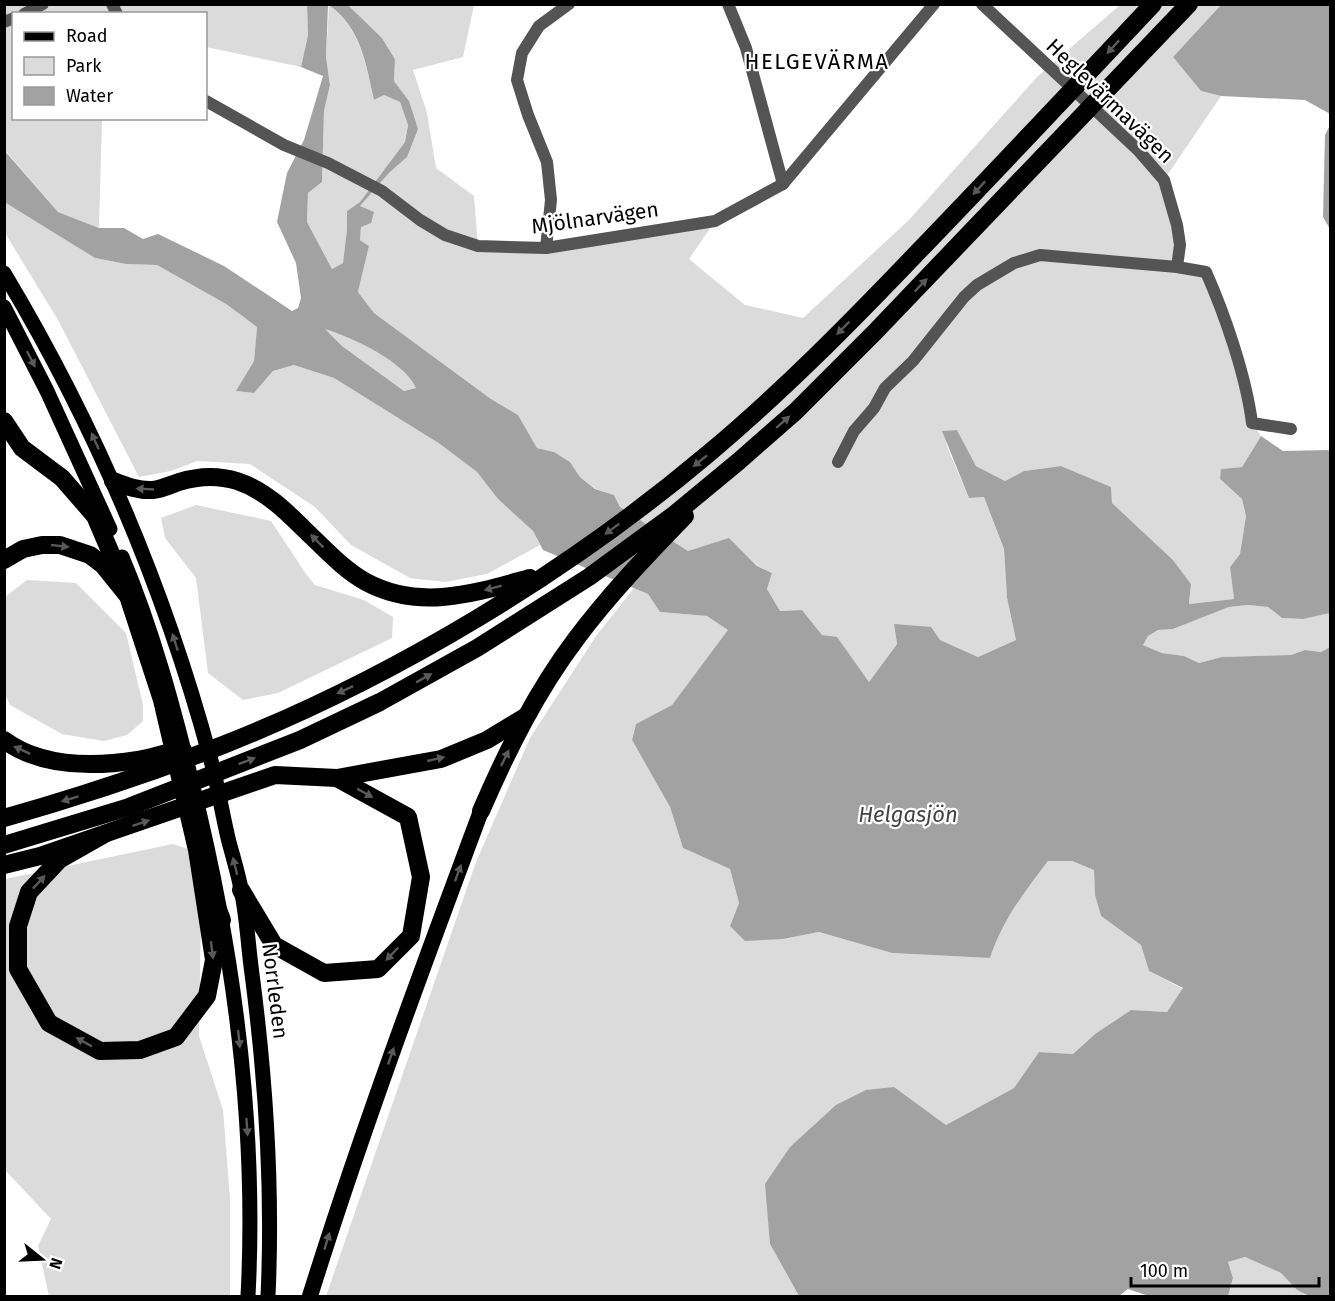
<svg xmlns="http://www.w3.org/2000/svg" width="1335" height="1301" viewBox="0 0 1335 1301" font-family="'Fira Sans',sans-serif">
	<style>
		.green { fill: #dbdbdb }
		.water { fill: #a2a2a2; fill-rule: evenodd }
		.lines { fill: none; stroke-linecap: round; stroke-linejoin: round }
		.minor { stroke: #545454; stroke-width: 12 }
		.tertiary { stroke: #545454; stroke-width: 12 }
		.primary { stroke: #000; stroke-width: 15 }
		.trunk { stroke: #000; stroke-width: 16 }
		.motorway { stroke: #000; stroke-width: 18 }
		.oneway { fill: #595959 }
		.labels { text-anchor: middle; stroke-width: 4.5; stroke-linejoin: round; paint-order: stroke }
		.street-label { font-size: 21px; fill: #000; stroke: #fff }
		.neighbourhood-label { font-size: 22px; letter-spacing: 1.5px; fill: #000; stroke: #fff }
		.water-label { font-size: 22px; font-style: italic; fill: #434343; stroke: #fff }
	</style>
	<rect width="100%" height="100%" fill="#fff"/>
	<g class="green">
		<path d="M 4,5 L 307,5 L 308,35 L 301,67 L 206,47 L 206,14 L 14,14 L 14,118 L 102,119 L 99,228 L 58,212 L 5,150 Z"/>
		<path d="M 329,5 C 360,28 366,64 374,100 L 384,95 L 400,102 L 408,125 L 405,142 L 360,202 L 347,211 L 347,229 L 343,263 L 332,269 L 307,222 L 308,193 L 322,182 L 324,111 L 330,85 L 326,57 Z"/>
		<path d="M 348,5 L 474,5 L 463,57 L 413,70 L 427,113 L 436,168 L 474,196 L 478,246 L 546,248 L 715,221 L 689,259 L 745,305 L 803,318 L 909,220 L 1037,77 L 1120,5 L 1222,5 L 1173,57 L 1201,91 L 1221,96 L 1164,180 L 1177,225 L 1177,267 L 1206,272 L 1252,423 L 1261,436 L 1242,467 L 1222,469 L 1220,479 L 1242,499 L 1246,516 L 1240,554 L 1230,567 L 1234,599 L 1189,604 L 1191,584 L 1173,560 L 1112,503 L 1111,487 L 1061,466 L 1024,471 L 1005,481 L 976,466 L 957,430 L 943,431 L 948,449 L 969,498 L 984,497 L 1004,549 L 1007,598 L 1016,640 L 978,657 L 940,640 L 894,624 L 897,644 L 869,682 L 837,638 L 822,635 L 802,610 L 780,611 L 767,589 L 772,573 L 758,566 L 729,539 L 688,551 L 620,507 L 614,495 L 596,489 L 580,477 L 570,462 L 554,452 L 537,448 L 518,415 L 491,399 L 374,313 L 358,292 L 369,246 L 360,240 L 361,227 L 360,206 L 389,173 L 407,157 L 409,101 L 394,81 L 395,58 L 382,38 Z"/>
		<path d="M 4,200 L 7,203 L 95,258 L 126,264 L 157,265 L 226,304 L 257,327 L 254,361 L 237,391 L 254,393 L 273,371 L 294,365 L 334,378 L 440,444 L 477,472 L 498,499 L 533,531 L 540,545 L 487,574 L 445,582 L 410,578 L 351,545 L 315,507 L 250,464 L 197,461 L 171,471 L 139,477 L 58,320 L 5,233 Z"/>
		<path d="M 324,328 C 353,339 403,359 416,388 L 404,391 L 342,346 Z"/>
		<path d="M 196,505 L 271,521 L 306,574 L 315,585 L 364,600 L 393,617 L 392,638 L 278,693 L 243,700 L 208,673 L 196,578 L 165,538 L 161,518 Z"/>
		<path d="M 27,580 L 76,583 L 126,633 L 143,705 L 143,721 L 127,735 L 104,741 L 62,734 L 10,705 L 5,694 L 5,597 Z"/>
		<path d="M 634,588 L 648,594 L 660,612 L 707,616 L 729,630 L 672,705 L 636,724 L 632,740 L 670,807 L 683,848 L 730,869 L 739,903 L 730,926 L 783,939 L 819,932 L 892,953 L 990,958 C 1003,919 1024,893 1048,861 L 1072,861 L 1094,870 L 1095,895 L 1101,916 L 1141,945 L 1149,971 L 1183,989 L 1167,1012 L 1131,1010 L 1095,1034 L 1073,1054 L 1039,1052 L 1014,1088 L 946,1125 L 894,1087 L 804,1136 L 790,1147 L 770,1244 L 799,1296 L 326,1296 L 476,862 L 530,738 L 596,636 Z"/>
		<path d="M 1248,605 L 1268,607 L 1282,618 L 1302,619 L 1330,613 L 1330,647 L 1321,652 L 1305,650 L 1291,655 L 1222,657 L 1199,663 L 1184,656 L 1162,653 L 1143,645 L 1147,636 L 1158,630 L 1173,629 L 1229,607 Z"/>
		<path d="M 173,844 L 191,850 L 201,915 L 199,1036 L 223,1110 L 230,1198 L 230,1296 L 49,1296 L 38,1246 L 51,1219 L 5,1170 L 5,879 Z"/>
		<path d="M 1245,1257 L 1281,1273 L 1297,1290 L 1309,1296 L 1228,1296 L 1233,1278 L 1228,1262 Z"/>
	</g>
	<g class="water">
		<path d="M 1222,4 L 1330,5 L 1330,114 L 1305,100 L 1221,96 L 1201,91 L 1173,57 Z"/>
		<path d="M 307,5 L 328,5 L 326,57 L 330,85 L 324,111 L 322,182 L 308,193 L 307,222 L 332,269 L 343,263 L 347,229 L 347,211 L 360,202 L 405,142 L 408,125 L 400,102 L 384,95 L 374,100 C 366,64 361,28 329,5 L 348,5 L 382,38 L 395,59 L 394,81 L 409,101 L 418,129 L 407,157 L 389,173 L 360,206 L 374,212 L 371,223 L 361,227 L 360,240 L 369,246 L 358,292 L 374,313 L 491,399 L 518,415 L 537,448 L 554,452 L 570,462 L 580,477 L 595,489 L 614,495 L 620,507 L 688,551 L 729,538 L 757,566 L 772,573 L 767,589 L 780,611 L 802,610 L 822,635 L 837,637 L 869,682 L 897,644 L 894,624 L 931,627 L 940,640 L 978,657 L 1016,640 L 1007,598 L 1004,549 L 984,497 L 969,498 L 942,431 L 957,430 L 976,466 L 1005,481 L 1024,471 L 1061,466 L 1111,487 L 1112,503 L 1173,560 L 1191,584 L 1189,604 L 1234,599 L 1230,567 L 1240,554 L 1246,516 L 1242,499 L 1220,479 L 1221,469 L 1242,467 L 1261,436 L 1283,451 L 1330,450 L 1330,613 L 1303,619 L 1282,618 L 1268,607 L 1248,605 L 1229,607 L 1173,629 L 1158,630 L 1148,636 L 1143,645 L 1162,653 L 1184,656 L 1199,663 L 1222,657 L 1291,655 L 1305,650 L 1321,652 L 1330,647 L 1330,1296 L 1309,1296 L 1297,1290 L 1281,1273 L 1245,1257 L 1228,1262 L 1233,1278 L 1228,1296 L 1149,1296 L 1128,1289 L 1119,1296 L 799,1296 L 770,1244 L 765,1184 L 790,1147 L 836,1105 L 866,1090 L 894,1087 L 946,1125 L 1014,1088 L 1039,1052 L 1073,1054 L 1095,1034 L 1131,1010 L 1167,1012 L 1183,988 L 1149,971 L 1141,945 L 1101,916 L 1095,895 L 1094,870 L 1072,861 L 1048,861 C 1024,893 1003,919 990,958 L 892,953 L 819,932 L 783,939 L 745,941 L 730,926 L 739,903 L 730,869 L 683,848 L 670,807 L 632,740 L 636,724 L 672,705 L 728,630 L 707,616 L 660,612 L 648,594 L 543,550 L 533,531 L 498,499 L 477,472 L 440,444 L 334,378 L 294,365 L 273,371 L 254,393 L 236,391 L 254,361 L 257,327 L 226,304 L 157,265 L 126,264 L 95,258 L 6,203 L 4,200 L 4,150 L 58,212 L 99,228 L 124,228 L 143,239 L 158,234 L 224,266 L 292,311 L 298,308 L 301,298 L 296,263 L 277,222 L 287,173 L 304,140 L 323,76 L 301,67 L 308,35 ZM 325,329 C 353,338 404,361 416,388 L 404,391 L 342,346 Z"/>
		<path d="M 1330,125 L 1330,229 L 1323,217 L 1325,135 Z"/>
	</g>
	<g class="lines">
		<g class="minor">
			<path d="M 112,4 L 117,14"/>
			<path d="M 728,4 L 746,48 L 783,184"/>
			<path d="M 982,4 L 1138,150 L 1164,180 L 1177,225 L 1180,245 L 1177,267"/>
			<path d="M 206,101 L 284,145 L 328,163 L 382,191 L 420,220 L 445,235 L 478,246 L 546,248 L 715,221 L 783,184 L 934,4"/>
			<path d="M 546,248 L 551,200 L 547,162 L 528,115 L 517,80 L 522,53 L 539,26 L 569,4"/>
			<path d="M 838,462 L 854,431 L 874,408 L 885,388 L 913,361 L 964,297 L 977,285 L 1014,263 L 1040,255 L 1177,267 L 1206,272 C 1225,315 1246,376 1252,423 L 1291,429"/>
		</g>
		<g class="tertiary">
			<path d="M 24,14 L 43,4"/>
			<path d="M 4,22 L 14,18"/>
		</g>
		<g class="primary">
			<path d="M 4,273 C 95,425 164,587 210,757 C 218,785 222,814 229,842 C 233,857 238,873 241,889 C 247,916 248,946 252,974 C 266,1081 273,1188 268,1296"/>
			<path d="M 4,307 L 47,391 L 110,529"/>
			<path d="M 122,557 C 153,631 174,709 193,787 C 234,953 257,1125 248,1296"/>
		</g>
		<path class="trunk" d="M 310,1296 C 361,1133 421,972 481,811"/>
		<g class="motorway">
			<path d="M 4,421 L 22,448 L 62,478 L 95,516 L 121,577"/>
			<path d="M 113,481 C 126,486 139,491 153,490 C 162,489 170,485 179,482 C 198,476 218,475 237,481 C 265,490 287,512 307,532 C 325,549 344,570 366,582 C 420,611 475,593 530,578"/>
			<path d="M 4,560 L 23,549 L 42,545 L 60,545 L 90,555 L 103,565 L 128,596 L 162,700 L 197,850 L 214,960 L 207,996 L 176,1037 L 140,1050 L 100,1051 L 49,1023 L 18,969 L 18,926 L 29,892 L 59,860 L 103,835"/>
			<path d="M 4,740 C 42,768 94,767 138,760 C 154,758 168,751 183,750"/>
			<path d="M 337,778 L 441,759 L 487,740 L 525,717"/>
			<path d="M 481,811 C 507,751 536,692 576,639 C 608,596 647,555 685,516"/>
			<path d="M 4,818 C 78,797 151,773 223,745 C 393,678 568,572 708,454 C 782,392 849,324 915,255 C 995,172 1074,88 1153,4"/>
			<path d="M 4,845 L 129,807 L 300,740 L 380,702 L 477,648 L 589,577 L 675,514 L 739,461 L 796,411 L 875,332 L 1189,4"/>
			<path d="M 4,865 L 40,856 L 275,775 L 337,778 L 408,817 L 421,877 L 411,936 L 378,969 L 324,973 L 274,945 L 241,890"/>
			<path d="M 212,894 L 222,920"/>
		</g>
	</g>
	<defs><path id="oneway-solid" d="M-6-.8H1V-3.2L6.5 0L1 3.2V.8H-6Z" transform="scale(1.5)"/></defs>
	<g class="oneway">
		<use href="#oneway-solid" transform="translate(1113 47) rotate(133)"/>
		<use href="#oneway-solid" transform="translate(979 188) rotate(133)"/>
		<use href="#oneway-solid" transform="translate(921 285) rotate(-46)"/>
		<use href="#oneway-solid" transform="translate(843 328) rotate(135)"/>
		<use href="#oneway-solid" transform="translate(31 359) rotate(63)"/>
		<use href="#oneway-solid" transform="translate(783 422) rotate(-41)"/>
		<use href="#oneway-solid" transform="translate(95 441) rotate(-114)"/>
		<use href="#oneway-solid" transform="translate(700 461) rotate(141)"/>
		<use href="#oneway-solid" transform="translate(145 489) rotate(-177)"/>
		<use href="#oneway-solid" transform="translate(612 529) rotate(144)"/>
		<use href="#oneway-solid" transform="translate(317 541) rotate(-135)"/>
		<use href="#oneway-solid" transform="translate(60 546) rotate(6)"/>
		<use href="#oneway-solid" transform="translate(493 588) rotate(165)"/>
		<use href="#oneway-solid" transform="translate(175 642) rotate(-108)"/>
		<use href="#oneway-solid" transform="translate(424 678) rotate(-29)"/>
		<use href="#oneway-solid" transform="translate(345 690) rotate(155)"/>
		<use href="#oneway-solid" transform="translate(22 750) rotate(-155)"/>
		<use href="#oneway-solid" transform="translate(505 758) rotate(-64)"/>
		<use href="#oneway-solid" transform="translate(436 759) rotate(-13)"/>
		<use href="#oneway-solid" transform="translate(247 761) rotate(-21)"/>
		<use href="#oneway-solid" transform="translate(365 793) rotate(29)"/>
		<use href="#oneway-solid" transform="translate(70 799) rotate(163)"/>
		<use href="#oneway-solid" transform="translate(141 823) rotate(-18)"/>
		<use href="#oneway-solid" transform="translate(235 866) rotate(-104)"/>
		<use href="#oneway-solid" transform="translate(458 873) rotate(-70)"/>
		<use href="#oneway-solid" transform="translate(39 882) rotate(-47)"/>
		<use href="#oneway-solid" transform="translate(212 950) rotate(83)"/>
		<use href="#oneway-solid" transform="translate(392 954) rotate(134)"/>
		<use href="#oneway-solid" transform="translate(239 1039) rotate(84)"/>
		<use href="#oneway-solid" transform="translate(84 1042) rotate(-151)"/>
		<use href="#oneway-solid" transform="translate(391 1056) rotate(-71)"/>
		<use href="#oneway-solid" transform="translate(247 1127) rotate(86)"/>
		<use href="#oneway-solid" transform="translate(327 1241) rotate(-73)"/>
	</g>
	<g class="labels">
		<g class="street-label">
			<text transform="translate(1110 101) rotate(44)" y="7">Heglevärmavägen</text>
			<text transform="translate(595 218) rotate(-8)" y="7">Mjölnarvägen</text>
			<text transform="translate(275 991) rotate(83)" y="7">Norrleden</text>
		</g>
		<g class="neighbourhood-label">
			<text x="817" y="69">HELGEVÄRMA</text>
		</g>
		<g class="water-label">
			<text x="908" y="822">Helgasjön</text>
		</g>
	</g>
	<rect width="1335" height="1301" fill="none" stroke="#000000" stroke-width="12"/>
	<rect x="12" y="12" width="195" height="108" fill="#ffffff" stroke="#999999" stroke-width="1.5"/>
	<rect x="24" y="32" width="30" height="9" fill="#000000" stroke="#999999" stroke-width="1.5"/>
	<text x="66" y="42" font-size="18" fill="#000000">Road</text>
	<rect x="24" y="57" width="30" height="18" fill="#dbdbdb" stroke="#999999" stroke-width="1.5"/>
	<text x="66" y="72" font-size="18" fill="#000000">Park</text>
	<rect x="24" y="87" width="30" height="18" fill="#a2a2a2" stroke="#999999" stroke-width="1.5"/>
	<text x="66" y="102" font-size="18" fill="#000000">Water</text>
	<g transform="translate(42 1259) rotate(108)" stroke="#ffffff" stroke-width="4.5" paint-order="stroke">
	<path d="M0-4.5L10 22L0 15L-10 22Z" fill="#000000"/>
	<text y="-9" font-size="16" font-weight="bold" text-anchor="middle" fill="#000000">N</text>
	</g>
	<path d="M1131 1277v9h188v-9" fill="none" stroke="#000000" stroke-width="3"/>
	<text x="1140" y="1277" font-size="18" fill="#000000" stroke="#ffffff" stroke-width="4.5" paint-order="stroke">100 m</text>
</svg>
